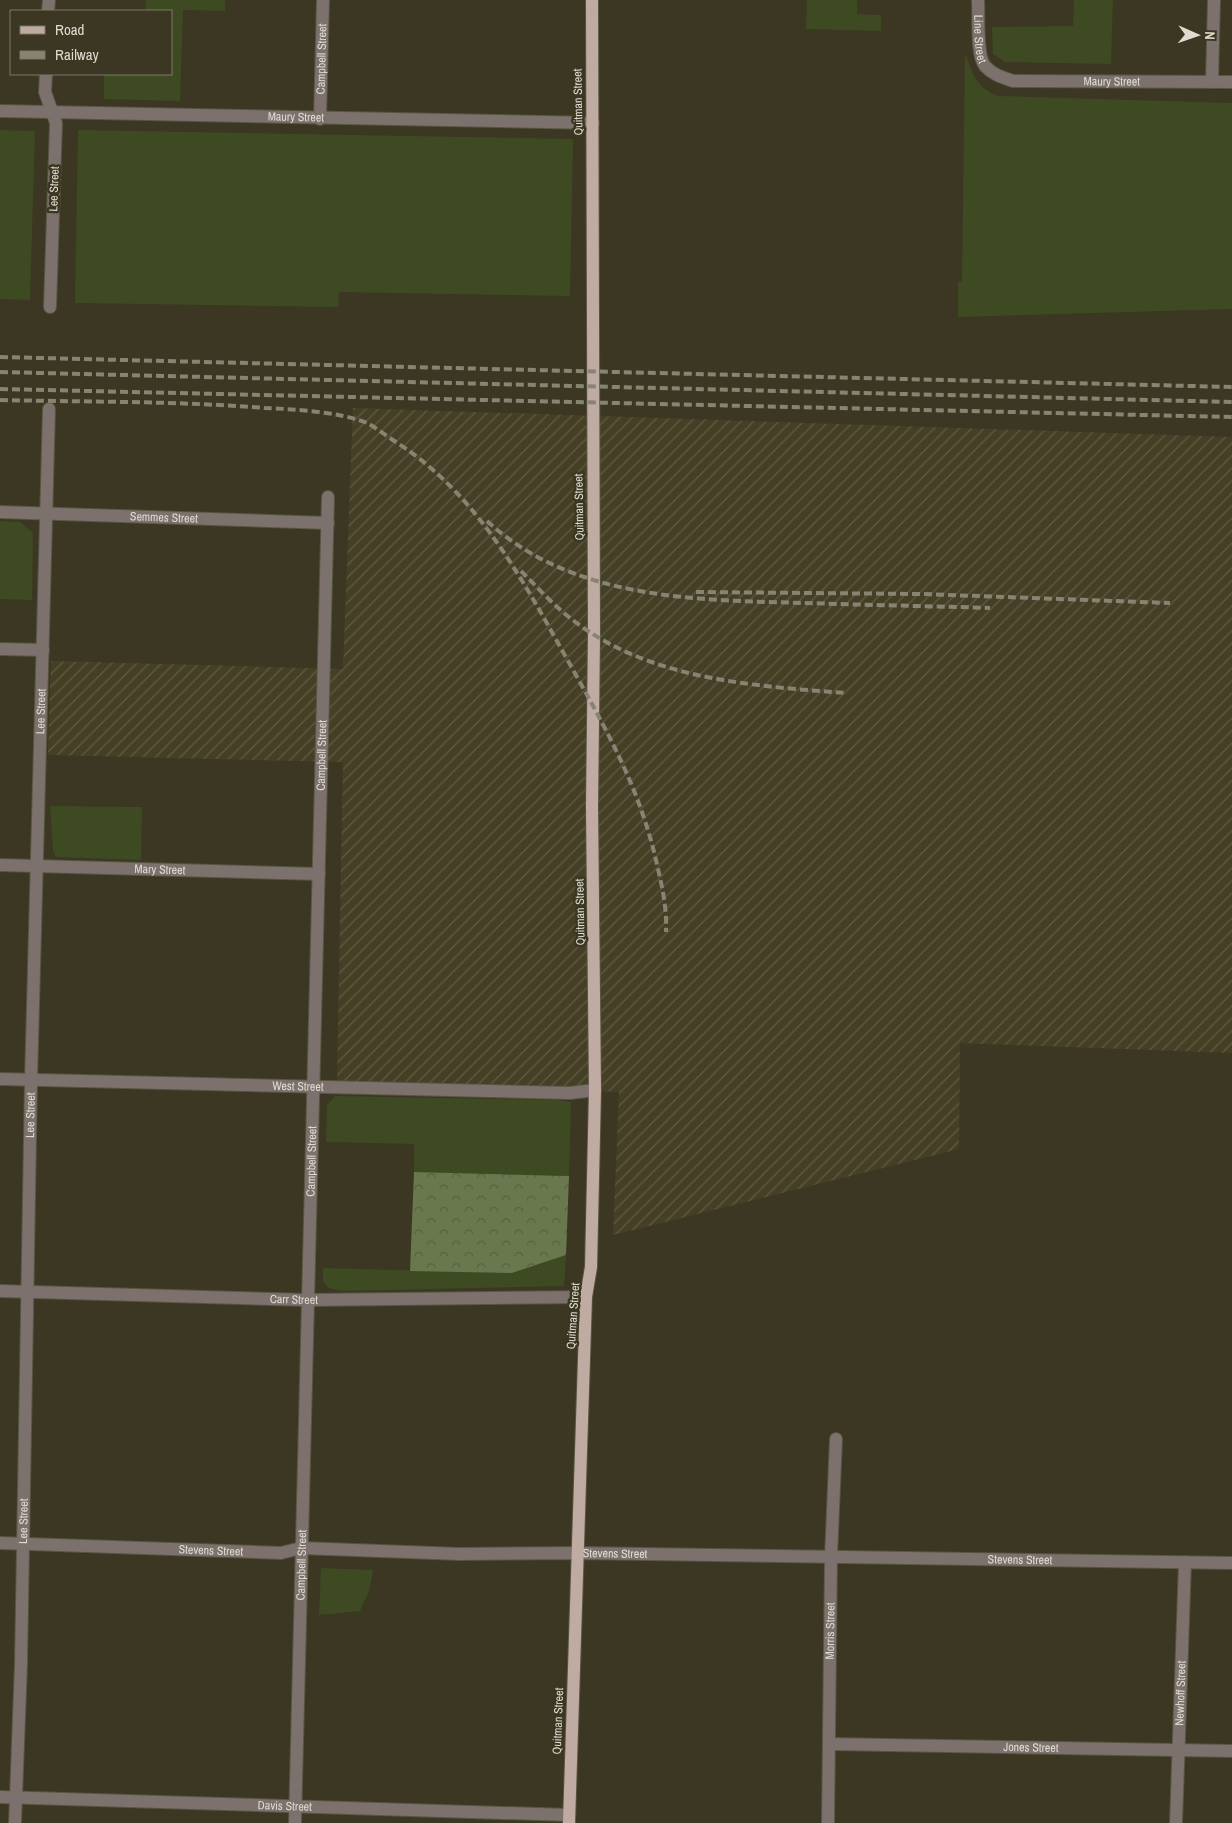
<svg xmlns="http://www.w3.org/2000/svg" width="1232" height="1823" viewBox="0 0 1232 1823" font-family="'Archivo Narrow',sans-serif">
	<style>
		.industrial { fill: url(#industrial-furrows) }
		.grass { fill: #3e4a22 }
		.forest { fill: url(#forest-crowns) }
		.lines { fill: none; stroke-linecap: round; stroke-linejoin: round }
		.minor-casing { stroke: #585542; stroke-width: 14 }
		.major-casing { stroke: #585542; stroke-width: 14 }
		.minor { stroke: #7c716d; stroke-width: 12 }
		.major { stroke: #c0aba2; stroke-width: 12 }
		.rail { stroke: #878474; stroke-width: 4; stroke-dasharray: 8 4; stroke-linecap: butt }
		.labels { text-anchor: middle; stroke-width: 5; stroke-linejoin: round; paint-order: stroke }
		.street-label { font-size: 12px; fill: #dedcd0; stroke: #3b3723 }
	</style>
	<defs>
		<pattern id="industrial-furrows" width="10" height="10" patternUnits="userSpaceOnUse" patternTransform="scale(1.25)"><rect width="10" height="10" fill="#454025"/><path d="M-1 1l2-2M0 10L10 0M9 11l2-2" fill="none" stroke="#5f5b44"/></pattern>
		<pattern id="forest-crowns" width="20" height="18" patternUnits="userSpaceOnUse" patternTransform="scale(1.25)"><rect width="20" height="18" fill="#6a784e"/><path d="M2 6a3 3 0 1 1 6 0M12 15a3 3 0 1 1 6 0" fill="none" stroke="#586047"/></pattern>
	</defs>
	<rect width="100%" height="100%" fill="#3b3723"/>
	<path class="industrial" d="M 353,408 L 1232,437 L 1232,1053 L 960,1043 L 959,1149 L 613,1235 L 619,1092 L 337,1081 L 343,762 L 48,755 L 51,661 L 343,669 Z"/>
	<g class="grass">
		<path d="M 146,0 L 225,0 L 225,11 L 183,10 L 180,101 L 104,99 L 104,74 L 171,74 L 171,11 L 106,11 L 145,10 Z"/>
		<path d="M 807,0 L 857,0 L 857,14 L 881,15 L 881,31 L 806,29 Z"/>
		<path d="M 1074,0 L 1113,0 L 1111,64 L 1005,62 L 993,54 L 992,27 L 1073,26 Z"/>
		<path d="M 965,53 C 973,74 976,88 998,96 L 1232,103 L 1232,309 L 958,317 L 958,282 L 962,281 Z"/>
		<path d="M 0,130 L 35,131 L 30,300 L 0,299 Z"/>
		<path d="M 78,130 L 573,139 L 570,296 L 339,292 L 338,307 L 75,303 Z"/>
		<path d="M 0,521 L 20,522 L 33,533 L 32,600 L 0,599 Z"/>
		<path d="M 50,806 L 142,807 L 141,860 L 56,857 L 53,850 Z"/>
		<path d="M 335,1096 L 559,1100 L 571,1102 L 569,1176 L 414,1172 L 414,1144 L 326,1142 L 327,1105 Z"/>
		<path d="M 566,1255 L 564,1286 L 340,1291 L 329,1288 L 323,1281 L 323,1268 L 512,1273 Z"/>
		<path d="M 321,1568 L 373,1570 L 369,1591 L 360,1611 L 319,1615 Z"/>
	</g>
	<path class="forest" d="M 414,1172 L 569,1176 L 566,1255 L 512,1273 L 410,1271 Z"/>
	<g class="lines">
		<g class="minor-casing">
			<g id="minor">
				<path id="s1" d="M 978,0 C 979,15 976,56 985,66 C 993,75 1002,77 1013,81 L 1232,82"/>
				<path d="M 48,11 L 49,0"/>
				<path d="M 46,74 L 45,92 L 56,123 L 50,307"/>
				<path d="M 1212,82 L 1214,0"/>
				<path id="s2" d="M 0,111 L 593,123"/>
				<path id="s3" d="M 320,119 L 323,0"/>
				<path id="s4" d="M 0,512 L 328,523"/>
				<path d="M 0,649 L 43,650"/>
				<path id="s5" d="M 0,865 L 319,874"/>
				<path id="s6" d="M 0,1079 L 570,1093 L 595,1090"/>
				<path id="s7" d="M 0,1291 L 307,1300 L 586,1297"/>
				<path id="s8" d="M 0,1543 L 281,1553 L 301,1548 L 460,1554 L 578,1553 L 1232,1563"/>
				<path id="s9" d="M 830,1744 L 1232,1751"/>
				<path id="s10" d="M 0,1797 L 569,1815"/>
				<path id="s11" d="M 15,1823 L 21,1664 L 31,1080 L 49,409"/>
				<path id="s12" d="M 295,1823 L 328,497"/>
				<path id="s13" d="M 828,1823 L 831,1557 L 836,1439"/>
				<path id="s14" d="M 1176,1823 L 1185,1562"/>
			</g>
		</g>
		<g class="major-casing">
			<path id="major" d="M 569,1823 L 586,1297 L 591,1267 L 595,1090 L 592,806 L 594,635 L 592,0"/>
		</g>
		<use href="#minor" class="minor"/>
		<use href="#major" class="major"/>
		<g class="rail">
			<path d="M 0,357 L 1232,387"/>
			<path d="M 0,372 L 1232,402"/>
			<path d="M 0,389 L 1232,417"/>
			<path d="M 0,400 C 88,402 177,401 265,408 C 293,409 341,412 367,423 C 377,428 386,436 396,442 C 477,494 521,577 567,659 C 606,729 641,789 658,869 C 663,890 667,911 666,932"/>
			<path d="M 487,521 C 573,600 695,600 805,603 C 866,605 928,606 990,608"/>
			<path d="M 521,571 C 538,588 555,607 574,621 C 651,680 754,686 846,693"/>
			<path d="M 696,592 L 922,594 L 1170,603"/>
		</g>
	</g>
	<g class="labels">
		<g class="street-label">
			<text dy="4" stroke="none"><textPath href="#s1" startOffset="39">Line Street</textPath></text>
			<text dy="4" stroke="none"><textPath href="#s3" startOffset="60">Campbell Street</textPath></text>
			<text dy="4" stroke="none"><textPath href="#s1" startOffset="198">Maury Street</textPath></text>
			<text transform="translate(578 102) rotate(-91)" y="4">Quitman Street</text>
			<text dy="4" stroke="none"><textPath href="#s2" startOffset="296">Maury Street</textPath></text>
			<text transform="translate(54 189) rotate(-88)" y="4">Lee Street</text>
			<text transform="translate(579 507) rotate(-91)" y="4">Quitman Street</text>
			<text dy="4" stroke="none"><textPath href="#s4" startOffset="164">Semmes Street</textPath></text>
			<text dy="4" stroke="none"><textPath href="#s11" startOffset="1112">Lee Street</textPath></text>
			<text dy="4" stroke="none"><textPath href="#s12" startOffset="1068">Campbell Street</textPath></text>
			<text dy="4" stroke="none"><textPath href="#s5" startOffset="160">Mary Street</textPath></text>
			<text transform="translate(580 912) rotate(-91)" y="4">Quitman Street</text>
			<text dy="4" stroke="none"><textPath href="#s6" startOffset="298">West Street</textPath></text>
			<text dy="4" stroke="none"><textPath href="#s11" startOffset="708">Lee Street</textPath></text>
			<text dy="4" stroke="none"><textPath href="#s12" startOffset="662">Campbell Street</textPath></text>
			<text dy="4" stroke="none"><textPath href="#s7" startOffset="294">Carr Street</textPath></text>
			<text transform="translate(573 1316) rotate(-86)" y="4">Quitman Street</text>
			<text dy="4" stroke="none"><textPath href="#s11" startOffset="302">Lee Street</textPath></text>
			<text dy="4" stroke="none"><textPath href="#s8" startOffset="211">Stevens Street</textPath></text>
			<text dy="4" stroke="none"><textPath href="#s8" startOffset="616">Stevens Street</textPath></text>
			<text dy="4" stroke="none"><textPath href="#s8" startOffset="1021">Stevens Street</textPath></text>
			<text dy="4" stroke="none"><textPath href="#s12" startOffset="258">Campbell Street</textPath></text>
			<text dy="4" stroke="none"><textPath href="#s13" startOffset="192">Morris Street</textPath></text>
			<text dy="4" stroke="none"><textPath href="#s14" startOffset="130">Newhoff Street</textPath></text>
			<text transform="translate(558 1721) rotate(-88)" y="4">Quitman Street</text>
			<text dy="4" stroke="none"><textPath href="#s9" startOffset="201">Jones Street</textPath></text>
			<text dy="4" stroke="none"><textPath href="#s10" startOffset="285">Davis Street</textPath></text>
		</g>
	</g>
	<rect x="10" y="10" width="162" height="65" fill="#3b3723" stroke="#7c7968"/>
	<rect x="20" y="26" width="25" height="8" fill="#c0aba2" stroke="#7c7968"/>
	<text x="55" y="35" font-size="15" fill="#dedcd0">Road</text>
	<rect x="20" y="51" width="25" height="8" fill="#878474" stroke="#7c7968"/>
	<text x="55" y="60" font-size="15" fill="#dedcd0">Railway</text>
	<g transform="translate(1197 35) rotate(92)" stroke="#3b3723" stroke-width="4" paint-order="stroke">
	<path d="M0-4L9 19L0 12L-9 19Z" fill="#dedcd0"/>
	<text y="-8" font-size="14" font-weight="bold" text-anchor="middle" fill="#dedcd0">N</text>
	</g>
</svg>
